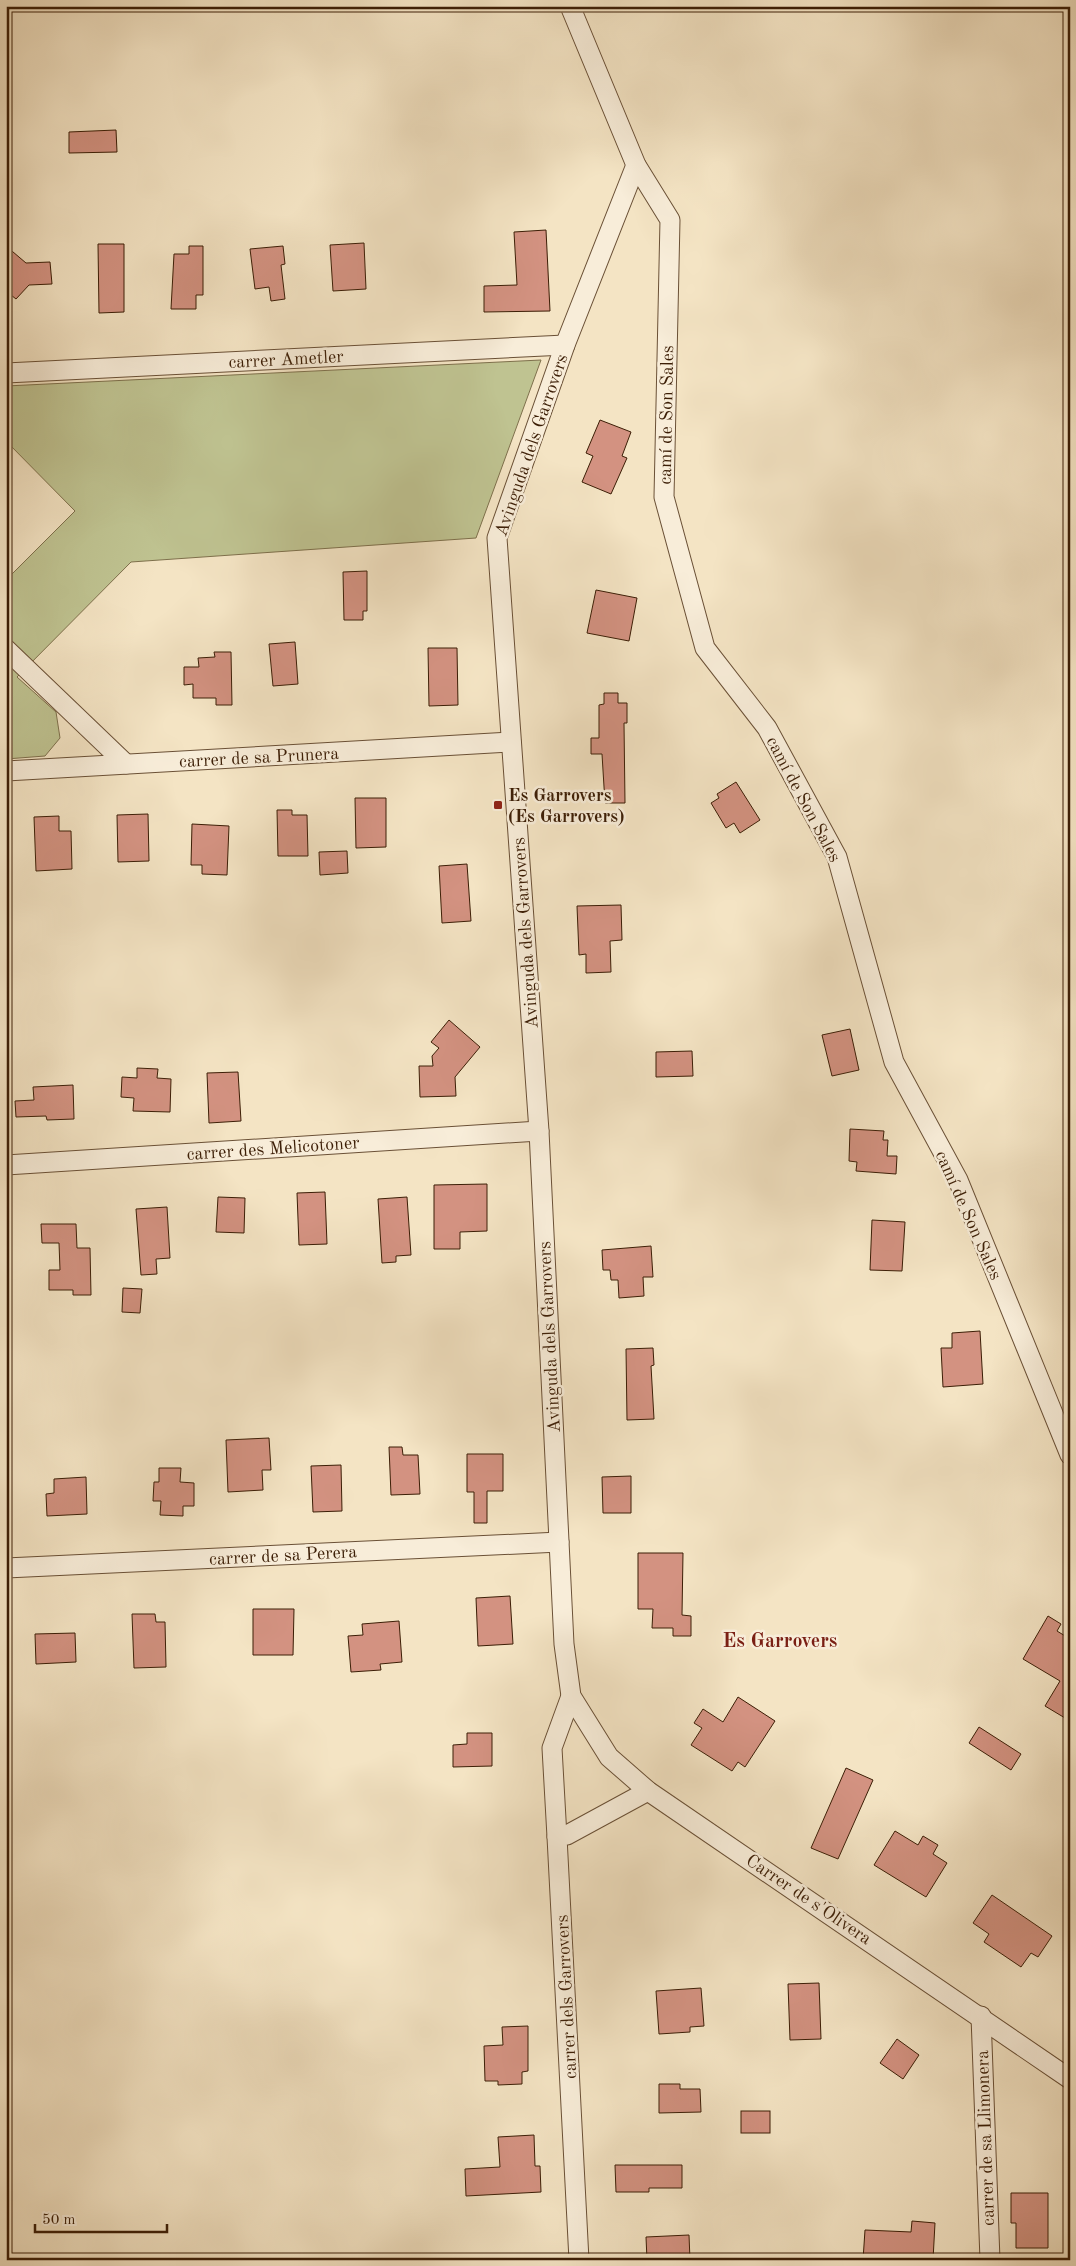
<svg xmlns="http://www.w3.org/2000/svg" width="1076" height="2266" viewBox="0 0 1076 2266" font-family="'Old Standard TT',serif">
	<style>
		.green { fill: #bfc391; stroke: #7e704c }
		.building { fill: #d39281; stroke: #3c1e06 }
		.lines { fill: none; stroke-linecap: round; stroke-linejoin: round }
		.street-casing { stroke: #6a5036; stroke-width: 21 }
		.street { stroke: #f8edd9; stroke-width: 19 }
		.poi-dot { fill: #8f2418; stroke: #f8edd9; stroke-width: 2 }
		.labels { text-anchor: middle; stroke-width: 5; stroke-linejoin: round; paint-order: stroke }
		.street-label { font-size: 18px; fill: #3c1e06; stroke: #f8edd9 }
		.poi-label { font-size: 18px; font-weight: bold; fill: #3c1e06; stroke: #f8edd9; text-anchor: start }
		.quarter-label { font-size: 20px; font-weight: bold; fill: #7a1f14; stroke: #f8edd9 }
	</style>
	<rect width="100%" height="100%" fill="#f4e4c4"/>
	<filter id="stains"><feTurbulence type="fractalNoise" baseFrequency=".004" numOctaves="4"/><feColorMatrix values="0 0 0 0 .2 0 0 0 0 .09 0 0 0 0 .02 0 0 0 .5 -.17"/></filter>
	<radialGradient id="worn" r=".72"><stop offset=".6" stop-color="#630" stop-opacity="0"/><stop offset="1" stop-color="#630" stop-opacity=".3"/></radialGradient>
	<path class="green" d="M 541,360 L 476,538 L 131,562 L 17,677 L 56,712 L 60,738 L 45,756 L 6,759 L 6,580 L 75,511 L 6,441 L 6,386 Z"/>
	<g class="building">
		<path d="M 116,130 L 117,152 L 69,153 L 69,132 Z"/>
		<path d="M 546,230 L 550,311 L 484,312 L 484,286 L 517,285 L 514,232 Z"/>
		<path d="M 364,243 L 366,289 L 333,291 L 330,245 Z"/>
		<path d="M 98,244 L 124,244 L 124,312 L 99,313 Z"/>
		<path d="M 6,246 L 26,263 L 50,262 L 52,284 L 29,285 L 16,299 L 6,291 Z"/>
		<path d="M 189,246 L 203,246 L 203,295 L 196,295 L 196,309 L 171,309 L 174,254 L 189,254 Z"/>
		<path d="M 283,246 L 285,264 L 281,265 L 285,299 L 271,301 L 269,287 L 255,289 L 250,249 Z"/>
		<path d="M 600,420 L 631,432 L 622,456 L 627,458 L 611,494 L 582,482 L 593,456 L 586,453 Z"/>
		<path d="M 367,571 L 367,611 L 363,611 L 363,620 L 344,620 L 343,572 Z"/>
		<path d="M 596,590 L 637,598 L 629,641 L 587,633 Z"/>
		<path d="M 295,642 L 298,684 L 273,686 L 269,644 Z"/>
		<path d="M 428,648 L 457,648 L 458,705 L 429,706 Z"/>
		<path d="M 214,652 L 231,652 L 232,705 L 216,705 L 216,698 L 193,698 L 193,684 L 184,685 L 184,667 L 199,667 L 198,658 L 215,657 Z"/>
		<path d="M 604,693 L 618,693 L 618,703 L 627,703 L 627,723 L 624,723 L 625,803 L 605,803 L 602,754 L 591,754 L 591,738 L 599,738 L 599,705 L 604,704 Z"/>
		<path d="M 736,782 L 760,820 L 740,833 L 734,823 L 726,828 L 711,803 L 719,798 L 717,794 Z"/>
		<path d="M 355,798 L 386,798 L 386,847 L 356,848 Z"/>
		<path d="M 277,810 L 292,810 L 292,815 L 307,815 L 308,856 L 278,856 Z"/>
		<path d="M 148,814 L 149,861 L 118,862 L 117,815 Z"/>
		<path d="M 59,816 L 59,831 L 71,831 L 72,869 L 36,871 L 34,817 Z"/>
		<path d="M 192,824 L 229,826 L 227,875 L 202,874 L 202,865 L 191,865 Z"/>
		<path d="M 347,851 L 348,873 L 320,875 L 319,852 Z"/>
		<path d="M 467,864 L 471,921 L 442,923 L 439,866 Z"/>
		<path d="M 621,905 L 622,940 L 610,941 L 611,972 L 586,973 L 586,954 L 579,955 L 577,906 Z"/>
		<path d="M 449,1020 L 480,1047 L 455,1077 L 456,1096 L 420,1097 L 419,1066 L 433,1066 L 432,1056 L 439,1048 L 431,1042 Z"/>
		<path d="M 850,1029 L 859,1070 L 832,1076 L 822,1035 Z"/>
		<path d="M 692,1051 L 693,1076 L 656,1077 L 656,1052 Z"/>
		<path d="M 137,1068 L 158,1069 L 157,1078 L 171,1079 L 170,1112 L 133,1111 L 134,1098 L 121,1097 L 122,1077 L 137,1078 Z"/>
		<path d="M 238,1072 L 241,1121 L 209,1123 L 207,1073 Z"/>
		<path d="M 73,1085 L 74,1119 L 47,1120 L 46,1116 L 16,1117 L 15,1101 L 34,1100 L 33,1087 Z"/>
		<path d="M 850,1129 L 884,1131 L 883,1140 L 888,1140 L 887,1156 L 897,1156 L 896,1174 L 856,1171 L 857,1162 L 849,1161 Z"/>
		<path d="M 487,1184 L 487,1231 L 460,1232 L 460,1249 L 434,1249 L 434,1185 Z"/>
		<path d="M 325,1192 L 327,1244 L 299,1245 L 297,1193 Z"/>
		<path d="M 218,1197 L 245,1198 L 244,1233 L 216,1232 Z"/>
		<path d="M 407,1197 L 411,1255 L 396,1256 L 396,1262 L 382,1263 L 378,1199 Z"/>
		<path d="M 167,1207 L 170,1258 L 156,1259 L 157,1274 L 141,1275 L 136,1209 Z"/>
		<path d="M 872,1220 L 905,1222 L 902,1271 L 870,1270 Z"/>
		<path d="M 41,1224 L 76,1224 L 77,1248 L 90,1248 L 91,1295 L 73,1295 L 73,1290 L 49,1290 L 49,1270 L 60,1270 L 59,1243 L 42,1243 Z"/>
		<path d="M 651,1246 L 653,1277 L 643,1277 L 644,1296 L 619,1298 L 618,1280 L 611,1280 L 610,1270 L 603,1270 L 602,1250 Z"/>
		<path d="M 123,1288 L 142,1289 L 140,1313 L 122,1312 Z"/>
		<path d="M 980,1331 L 983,1384 L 943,1387 L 941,1348 L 952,1348 L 952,1333 Z"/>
		<path d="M 653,1348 L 654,1365 L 651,1366 L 654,1419 L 627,1420 L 626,1349 Z"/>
		<path d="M 269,1438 L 271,1470 L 262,1470 L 263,1490 L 228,1492 L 226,1440 Z"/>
		<path d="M 389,1447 L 402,1447 L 403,1455 L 418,1455 L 420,1494 L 391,1495 Z"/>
		<path d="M 467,1454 L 503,1454 L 503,1491 L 487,1491 L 487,1523 L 474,1523 L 474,1492 L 467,1492 Z"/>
		<path d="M 341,1465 L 342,1511 L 313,1512 L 311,1466 Z"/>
		<path d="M 159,1468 L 181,1468 L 180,1482 L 194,1483 L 194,1506 L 183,1506 L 183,1516 L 160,1515 L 161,1501 L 153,1501 L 154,1482 L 159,1482 Z"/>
		<path d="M 631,1476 L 631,1513 L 603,1513 L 602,1477 Z"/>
		<path d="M 86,1477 L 87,1514 L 47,1516 L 46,1494 L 54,1493 L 54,1479 Z"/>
		<path d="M 638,1553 L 683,1553 L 682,1615 L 691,1616 L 691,1636 L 673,1636 L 673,1628 L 652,1628 L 653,1609 L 638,1609 Z"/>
		<path d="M 510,1596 L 513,1644 L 478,1646 L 476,1598 Z"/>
		<path d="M 253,1609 L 294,1609 L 293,1655 L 253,1655 Z"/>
		<path d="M 132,1614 L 155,1614 L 156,1622 L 165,1622 L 166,1667 L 134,1668 Z"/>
		<path d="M 1048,1616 L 1061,1624 L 1057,1631 L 1070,1639 L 1070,1721 L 1045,1706 L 1060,1681 L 1023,1659 Z"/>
		<path d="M 399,1621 L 402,1662 L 380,1664 L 381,1670 L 351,1672 L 348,1636 L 363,1635 L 362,1624 Z"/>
		<path d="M 75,1633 L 76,1662 L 36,1664 L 35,1634 Z"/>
		<path d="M 738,1697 L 775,1721 L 745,1767 L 738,1762 L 732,1771 L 691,1745 L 702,1728 L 694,1723 L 703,1709 L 723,1722 Z"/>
		<path d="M 979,1727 L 1021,1754 L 1011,1770 L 969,1743 Z"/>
		<path d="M 467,1733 L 492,1733 L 492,1766 L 453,1767 L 453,1745 L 467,1744 Z"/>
		<path d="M 846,1768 L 873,1780 L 838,1859 L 811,1848 Z"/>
		<path d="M 895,1831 L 918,1845 L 923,1836 L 938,1845 L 933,1854 L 947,1863 L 926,1897 L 874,1865 Z"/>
		<path d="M 992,1895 L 1052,1936 L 1038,1957 L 1031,1953 L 1021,1967 L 984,1942 L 989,1934 L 973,1923 Z"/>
		<path d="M 819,1983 L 821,2039 L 790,2040 L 788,1984 Z"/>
		<path d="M 701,1988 L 704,2026 L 690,2027 L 690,2032 L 659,2034 L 656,1991 Z"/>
		<path d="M 528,2026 L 528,2071 L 522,2072 L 522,2084 L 498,2085 L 498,2081 L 485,2081 L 484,2046 L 503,2045 L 502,2027 Z"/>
		<path d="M 897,2039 L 919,2055 L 903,2079 L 880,2063 Z"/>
		<path d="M 659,2084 L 680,2084 L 680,2089 L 700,2089 L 701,2112 L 659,2113 Z"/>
		<rect x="741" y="2111" width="29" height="22"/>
		<path d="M 534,2135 L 535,2166 L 540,2166 L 541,2192 L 466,2196 L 465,2169 L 500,2167 L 498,2137 Z"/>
		<path d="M 615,2165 L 682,2165 L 682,2188 L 649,2188 L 649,2192 L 616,2192 Z"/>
		<path d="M 1011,2193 L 1048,2193 L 1048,2248 L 1016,2248 L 1016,2223 L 1011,2223 Z"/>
		<path d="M 912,2221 L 935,2223 L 933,2260 L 863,2260 L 865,2230 L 911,2232 Z"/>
		<path d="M 689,2235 L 690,2260 L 647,2260 L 646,2237 Z"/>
	</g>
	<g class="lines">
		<g class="street-casing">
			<g id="street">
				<path d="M 570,6 L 636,165 L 670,220 L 664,497 L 705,648 L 767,728 L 837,857 L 894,1062 L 958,1180 L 1070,1455"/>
				<path d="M 636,165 L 565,345 L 497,538 L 539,1131 L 564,1644 L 571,1696 L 609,1757 L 648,1791 L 1070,2079"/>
				<path d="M 6,373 L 565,345"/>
				<path d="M 6,649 L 126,764"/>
				<path d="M 6,771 L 511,742"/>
				<path d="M 6,1165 L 539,1131"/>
				<path d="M 6,1568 L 559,1542"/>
				<path d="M 557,1837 L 552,1748 L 571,1696"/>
				<path d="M 981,2016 L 990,2260"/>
				<path d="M 579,2260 L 557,1837 L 567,1835 L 648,1791"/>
			</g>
		</g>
		<use href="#street" class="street"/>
	</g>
	<rect class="poi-dot" x="493" y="800" width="10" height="10" rx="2.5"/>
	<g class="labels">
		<g class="street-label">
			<text transform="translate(286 359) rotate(-3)" y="6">carrer Ametler</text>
			<text transform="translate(666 415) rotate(-89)" y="6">camí de Son Sales</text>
			<text transform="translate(531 445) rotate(-71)" y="6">Avinguda dels Garrovers</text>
			<text transform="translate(259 757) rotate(-3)" y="6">carrer de sa Prunera</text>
			<text transform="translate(804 799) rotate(62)" y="6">camí de Son Sales</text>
			<text transform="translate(525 933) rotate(-94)" y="6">Avinguda dels Garrovers</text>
			<text transform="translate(273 1148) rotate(-4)" y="6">carrer des Melicotoner</text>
			<text transform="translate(969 1215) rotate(66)" y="6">camí de Son Sales</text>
			<text transform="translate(549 1337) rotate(-93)" y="6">Avinguda dels Garrovers</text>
			<text transform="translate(283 1555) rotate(-3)" y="6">carrer de sa Perera</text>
			<text transform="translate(809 1899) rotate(34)" y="6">Carrer de s'Olivera</text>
			<text transform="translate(566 1997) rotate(-93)" y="6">carrer dels Garrovers</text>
			<text transform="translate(985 2138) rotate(-92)" y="6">carrer de sa Llimonera</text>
		</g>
		<g class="poi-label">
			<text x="508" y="801">Es Garrovers<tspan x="508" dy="21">(Es Garrovers)</tspan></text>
		</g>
		<g class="quarter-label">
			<text x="780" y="1647">Es Garrovers</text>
		</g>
	</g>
	<rect width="1076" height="2266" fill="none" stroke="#f4e4c4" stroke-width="25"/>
	<rect x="8" y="8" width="1061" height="2251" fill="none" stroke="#3c1e06" stroke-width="2.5"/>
	<rect x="12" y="12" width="1051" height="2241" fill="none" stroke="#3c1e06"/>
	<path d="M35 2224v8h132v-8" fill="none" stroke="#3c1e06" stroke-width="2.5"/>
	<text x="42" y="2224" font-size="15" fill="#3c1e06" stroke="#f8edd9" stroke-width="4" paint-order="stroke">50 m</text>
	<rect width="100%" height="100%" filter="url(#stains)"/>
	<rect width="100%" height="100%" fill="url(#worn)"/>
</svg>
